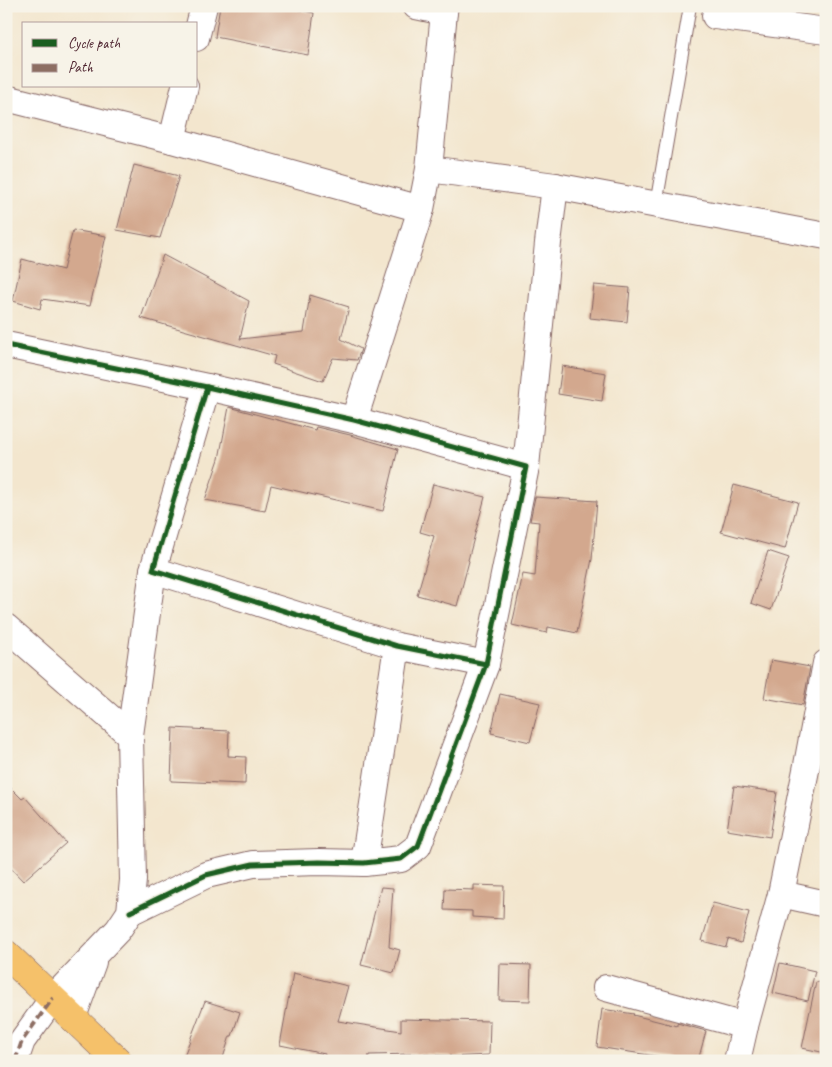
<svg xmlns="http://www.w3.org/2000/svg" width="832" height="1067" viewBox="0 0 832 1067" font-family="Caveat,sans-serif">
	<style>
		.building { fill: #d3a88e }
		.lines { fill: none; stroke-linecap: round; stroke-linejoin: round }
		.lane-casing { stroke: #856564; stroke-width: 14 }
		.street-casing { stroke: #856564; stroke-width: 28 }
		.primary-casing { stroke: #856564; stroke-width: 29 }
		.lane { stroke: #fff; stroke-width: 12 }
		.street { stroke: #fff; stroke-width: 26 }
		.primary { stroke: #f5c16b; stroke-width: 28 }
		.quiet { stroke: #8d6e63; stroke-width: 4; stroke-dasharray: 8 4; stroke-linecap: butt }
		.cycleway-casing { stroke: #f7f3e8; stroke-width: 8 }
		.cycleway { stroke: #1b5e20; stroke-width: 5 }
	</style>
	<rect width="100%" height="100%" fill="#f7f3e8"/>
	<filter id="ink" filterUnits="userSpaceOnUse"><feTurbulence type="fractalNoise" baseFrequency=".02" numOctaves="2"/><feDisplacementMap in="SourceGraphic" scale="10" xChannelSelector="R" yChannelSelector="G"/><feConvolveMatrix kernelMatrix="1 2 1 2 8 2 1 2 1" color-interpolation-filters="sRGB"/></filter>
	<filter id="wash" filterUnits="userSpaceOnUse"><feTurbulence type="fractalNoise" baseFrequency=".0096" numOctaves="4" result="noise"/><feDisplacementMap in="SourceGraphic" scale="20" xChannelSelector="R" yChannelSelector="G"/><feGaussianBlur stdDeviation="1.12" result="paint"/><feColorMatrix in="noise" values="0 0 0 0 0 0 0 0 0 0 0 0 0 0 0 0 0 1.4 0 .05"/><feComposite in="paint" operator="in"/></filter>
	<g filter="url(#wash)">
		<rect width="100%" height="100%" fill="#f3e6ce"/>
		<g id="blocks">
			<g class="building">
				<path d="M 220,6 L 282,6 L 314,13 L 308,55 L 215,37 Z"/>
				<path d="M 134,165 L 179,176 L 160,238 L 117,230 Z"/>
				<path d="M 73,230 L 106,236 L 90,306 L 42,299 L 40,309 L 13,301 L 22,259 L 63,270 Z"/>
				<path d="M 163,255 L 249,301 L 240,339 L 304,332 L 310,295 L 349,307 L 341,339 L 361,349 L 357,360 L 333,358 L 323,381 L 273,364 L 275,356 L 141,318 Z"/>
				<path d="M 594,285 L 630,288 L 627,322 L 590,318 Z"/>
				<path d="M 562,366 L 606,373 L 602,401 L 558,394 Z"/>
				<path d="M 229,407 L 315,430 L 316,427 L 350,435 L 398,449 L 383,511 L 271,485 L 265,511 L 205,500 L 219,459 Z"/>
				<path d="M 433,484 L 485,497 L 468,560 L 469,561 L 457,606 L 417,595 L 434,536 L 420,532 Z"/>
				<path d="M 734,485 L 798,502 L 785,549 L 721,532 Z"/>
				<path d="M 535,497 L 597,501 L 592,559 L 577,633 L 548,627 L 547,633 L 512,625 L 523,574 L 535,576 L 539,522 L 530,521 Z"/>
				<path d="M 768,551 L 789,558 L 771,610 L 751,603 Z"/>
				<path d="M 771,660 L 810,667 L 803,705 L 764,698 Z"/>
				<path d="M 500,694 L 540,703 L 530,742 L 491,733 Z"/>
				<path d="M 173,728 L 229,731 L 228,756 L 246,757 L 245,784 L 171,781 Z"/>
				<path d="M 6,783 L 22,799 L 25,797 L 66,843 L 23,881 L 6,863 Z"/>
				<path d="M 734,786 L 777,792 L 770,837 L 727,830 Z"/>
				<path d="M 474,885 L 504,886 L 503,919 L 472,917 L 472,911 L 444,910 L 445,889 L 474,890 Z"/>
				<path d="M 381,887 L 393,888 L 389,947 L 400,950 L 394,973 L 361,965 Z"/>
				<path d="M 713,903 L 749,912 L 741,943 L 728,939 L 726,947 L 702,941 Z"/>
				<path d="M 780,963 L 815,971 L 808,1001 L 773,993 Z"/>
				<path d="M 500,964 L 531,965 L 530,1001 L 499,1000 Z"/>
				<path d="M 293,973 L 348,986 L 338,1021 L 401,1031 L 401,1019 L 490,1021 L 489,1055 L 451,1057 L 451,1056 L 414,1054 L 369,1055 L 368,1061 L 324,1061 L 325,1054 L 280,1045 Z"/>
				<path d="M 816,982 L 826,983 L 826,1053 L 802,1048 Z"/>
				<path d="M 205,1001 L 240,1012 L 232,1036 L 230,1036 L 222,1061 L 182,1061 Z"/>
				<path d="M 602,1009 L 634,1014 L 633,1015 L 677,1026 L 677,1023 L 706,1031 L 698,1061 L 668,1061 L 669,1058 L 597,1047 Z"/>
			</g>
		</g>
	</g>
	<g filter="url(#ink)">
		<use href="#blocks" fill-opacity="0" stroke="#856564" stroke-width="1"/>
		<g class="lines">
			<g class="lane-casing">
				<path id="lane" d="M 656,205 L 690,6"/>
			</g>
			<g class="street-casing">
				<g id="street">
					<path d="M 416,6 L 444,12 L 445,6"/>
					<path d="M 715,16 L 826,31"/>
					<path d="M 196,38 L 204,6"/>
					<path d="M 6,98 L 172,140 L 421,209"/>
					<path d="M 172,140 L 185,86"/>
					<path d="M 429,169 L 555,186 L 826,236"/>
					<path d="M 6,345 L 207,387 L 354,420 L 526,467 L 486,664"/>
					<path d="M 354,420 L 421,209 L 429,169 L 444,12"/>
					<path d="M 526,467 L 548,243 L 555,186"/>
					<path d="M 6,627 L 130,735 L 133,880 L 130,912 L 118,930 L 53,998 L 22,1041 L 15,1061"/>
					<path d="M 130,735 L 153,570"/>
					<path d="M 364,863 L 397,646"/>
					<path d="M 781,894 L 826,904"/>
					<path d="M 130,912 L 206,875 L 253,864 L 319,862 L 364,863 L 401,859 L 418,846 L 486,664 L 397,646 L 153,570 L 207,387"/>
					<path d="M 606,988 L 745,1026"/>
					<path d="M 73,1017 L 93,962"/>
					<path d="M 737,1061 L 745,1026 L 781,894 L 807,765 L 826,663"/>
				</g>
			</g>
			<g class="primary-casing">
				<path id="primary" d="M 6,954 L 118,1061"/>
			</g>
			<use href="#lane" class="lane"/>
			<use href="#street" class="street"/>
			<use href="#primary" class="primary"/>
			<path class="quiet" d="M 15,1061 L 22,1041 L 53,998"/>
			<g class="cycleway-casing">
				<g id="cycleway">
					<path d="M 6,345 L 207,387 L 354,420 L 526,467 L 486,664"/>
					<path d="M 130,912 L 206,875 L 253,864 L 319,862 L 364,863 L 401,859 L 418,846 L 486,664 L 397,646 L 153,570 L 207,387"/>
				</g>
			</g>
			<use href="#cycleway" class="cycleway"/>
		</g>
	</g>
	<rect width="832" height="1067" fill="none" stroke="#f7f3e8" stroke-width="25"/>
	<rect x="22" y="22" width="175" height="65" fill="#f7f3e8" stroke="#b29e9c"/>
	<rect x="32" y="39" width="25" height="8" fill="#1b5e20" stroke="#b29e9c"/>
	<text x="68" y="48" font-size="15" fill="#4a1f2b">Cycle path</text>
	<rect x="32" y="64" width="25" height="8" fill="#8d6e63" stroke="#b29e9c"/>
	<text x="68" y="72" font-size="15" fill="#4a1f2b">Path</text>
</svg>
